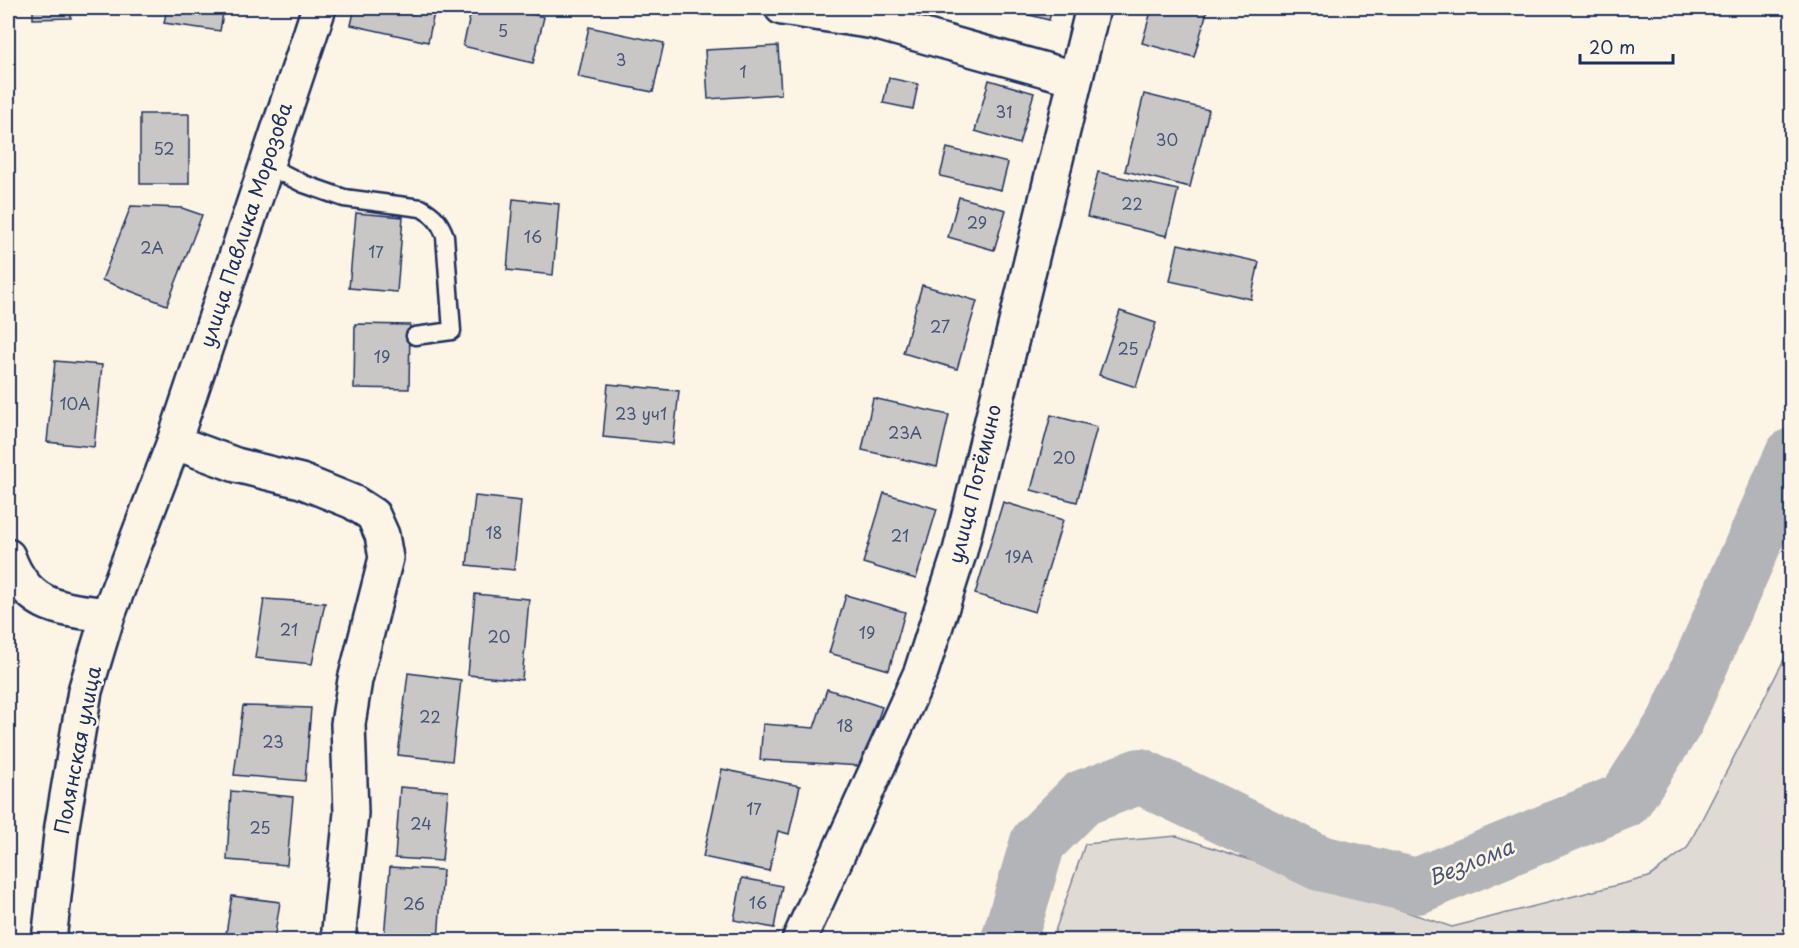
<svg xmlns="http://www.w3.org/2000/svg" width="1799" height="948" viewBox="0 0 1799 948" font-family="'Playpen Sans',sans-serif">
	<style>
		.green { fill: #dfdbd4; stroke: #7d8599; stroke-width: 1.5 }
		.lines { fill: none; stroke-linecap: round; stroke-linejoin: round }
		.river { stroke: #b2b4b8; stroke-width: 56 }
		.building { fill: #c8c7c6; stroke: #1b2f5e; stroke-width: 1.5 }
		.service-casing { stroke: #1b2f5e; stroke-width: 21 }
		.minor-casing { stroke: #1b2f5e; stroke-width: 38 }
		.service { stroke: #fcf5e5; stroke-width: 16 }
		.minor { stroke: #fcf5e5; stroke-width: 33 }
		.labels { text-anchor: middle; stroke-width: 5; stroke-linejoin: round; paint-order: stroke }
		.number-label { font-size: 16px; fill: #465578 }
		.street-label { font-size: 20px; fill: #1b2f5e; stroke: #fcf5e5 }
		.water-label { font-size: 21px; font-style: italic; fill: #485779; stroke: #fcf5e5 }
	</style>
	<rect width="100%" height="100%" fill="#fcf5e5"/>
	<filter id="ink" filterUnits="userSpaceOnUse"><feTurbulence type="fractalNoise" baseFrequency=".0167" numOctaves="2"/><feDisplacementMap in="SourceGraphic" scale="12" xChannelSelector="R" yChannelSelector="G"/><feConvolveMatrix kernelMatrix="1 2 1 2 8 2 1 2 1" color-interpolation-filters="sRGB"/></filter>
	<g filter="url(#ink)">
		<path class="green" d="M 1791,646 L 1791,940 L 1052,940 L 1085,844 L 1177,836 L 1452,927 L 1649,877 L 1687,848 Z"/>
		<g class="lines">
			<path class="river" d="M 1009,940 L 1038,842 L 1082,798 L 1140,776 L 1320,863 L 1417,886 L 1625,800 L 1675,722 L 1792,456"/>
		</g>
		<g class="building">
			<path d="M 33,8 L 70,8 L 71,18 L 33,19 Z"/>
			<path d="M 167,8 L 224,8 L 220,31 L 164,23 Z"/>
			<path d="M 355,8 L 435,8 L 428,42 L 351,25 Z"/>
			<path d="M 472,8 L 504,8 L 544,17 L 533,63 L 463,46 Z"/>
			<path d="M 1002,8 L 1052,8 L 1049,20 Z"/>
			<path d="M 1152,8 L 1208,8 L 1194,57 L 1142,43 Z"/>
			<path d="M 589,27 L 664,43 L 653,92 L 578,77 Z"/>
			<path d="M 778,46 L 781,94 L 708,99 L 705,50 Z"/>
			<path d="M 889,78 L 918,84 L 913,109 L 883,103 Z"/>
			<path d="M 989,80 L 1034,93 L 1019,144 L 975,131 Z"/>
			<path d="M 1144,94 L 1209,110 L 1190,187 L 1125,171 Z"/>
			<rect x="140" y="114" width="49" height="70"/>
			<path d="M 947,148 L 1008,163 L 1001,190 L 940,176 Z"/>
			<path d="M 1098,172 L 1178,190 L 1167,236 L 1087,217 Z"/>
			<path d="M 959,197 L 1006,210 L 994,250 L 948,237 Z"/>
			<path d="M 513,199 L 559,204 L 553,275 L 507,270 Z"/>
			<path d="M 131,206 L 182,208 L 202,215 L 167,305 L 102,280 Z"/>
			<path d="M 356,213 L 403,217 L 397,292 L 349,288 Z"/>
			<path d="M 1178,244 L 1259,262 L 1251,299 L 1170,281 Z"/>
			<path d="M 922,285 L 977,301 L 957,369 L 903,353 Z"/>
			<path d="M 1120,311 L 1156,323 L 1136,387 L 1099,375 Z"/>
			<path d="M 355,324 L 410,325 L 409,389 L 354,388 Z"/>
			<path d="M 55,361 L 102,365 L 94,447 L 47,442 Z"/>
			<path d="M 608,384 L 679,391 L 673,444 L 603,437 Z"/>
			<path d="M 873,398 L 949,415 L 937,467 L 862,450 Z"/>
			<path d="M 1051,415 L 1097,427 L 1077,502 L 1031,490 Z"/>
			<path d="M 884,493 L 937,509 L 916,579 L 863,563 Z"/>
			<path d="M 475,496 L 521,501 L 514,570 L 467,565 Z"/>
			<path d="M 1003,502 L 1063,520 L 1035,612 L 975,594 Z"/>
			<path d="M 475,594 L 529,599 L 522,680 L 468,675 Z"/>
			<path d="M 846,595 L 905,612 L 889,670 L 829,653 Z"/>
			<path d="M 264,599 L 325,603 L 312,664 L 255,658 Z"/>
			<path d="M 408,673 L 461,680 L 452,761 L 398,755 Z"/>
			<path d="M 827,689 L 882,707 L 862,766 L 760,760 L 763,724 L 814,728 Z"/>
			<path d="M 243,706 L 311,708 L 305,781 L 234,775 Z"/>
			<path d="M 722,769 L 800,786 L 789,834 L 778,831 L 769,871 L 703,857 Z"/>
			<path d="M 400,787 L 448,791 L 442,861 L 395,858 Z"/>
			<path d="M 231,791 L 293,797 L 287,865 L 227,860 Z"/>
			<path d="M 390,867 L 443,870 L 438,940 L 384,938 Z"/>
			<path d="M 742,878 L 782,886 L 774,928 L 734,920 Z"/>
			<path d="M 232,896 L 280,902 L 274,940 L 225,940 Z"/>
		</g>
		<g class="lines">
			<g class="service-casing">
				<path id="service" d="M 266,165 L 304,184 L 344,198 L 421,208 C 434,215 440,222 445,236 L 452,331 L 415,336"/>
			</g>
			<g class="minor-casing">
				<g id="minor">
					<path d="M 782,8 L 874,22 L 1074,78"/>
					<path d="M 174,442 L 236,465 L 301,481 L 353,502 L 373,515 L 382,535 L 386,558 L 355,680 L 348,724 L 351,813 L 338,940"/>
					<path d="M 8,556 C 27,608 59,609 108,615"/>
					<path d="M 49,940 L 62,826 L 85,691 L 108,615 L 174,442 L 319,8"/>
					<path d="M 799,940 L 921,672 L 960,551 L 1093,8"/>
				</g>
			</g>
			<use href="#service" class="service"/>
			<use href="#minor" class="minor"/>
		</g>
	</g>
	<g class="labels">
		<g class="number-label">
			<text x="503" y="37">5</text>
			<text x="621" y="66">3</text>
			<text x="743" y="78">1</text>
			<text x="1004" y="118">31</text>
			<text x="1167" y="146">30</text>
			<text x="164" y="155">52</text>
			<text x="1132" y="210">22</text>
			<text x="977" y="229">29</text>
			<text x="533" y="243">16</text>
			<text x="152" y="254">2А</text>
			<text x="376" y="258">17</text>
			<text x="940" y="333">27</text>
			<text x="1128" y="355">25</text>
			<text x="382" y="363">19</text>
			<text x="75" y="410">10А</text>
			<text x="641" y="420">23 уч1</text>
			<text x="905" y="439">23А</text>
			<text x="1064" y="464">20</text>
			<text x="494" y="539">18</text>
			<text x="900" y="542">21</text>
			<text x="1019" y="563">19А</text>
			<text x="289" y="636">21</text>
			<text x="867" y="639">19</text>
			<text x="499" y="643">20</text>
			<text x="430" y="723">22</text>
			<text x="845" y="732">18</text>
			<text x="273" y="748">23</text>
			<text x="754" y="815">17</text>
			<text x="421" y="830">24</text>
			<text x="260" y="834">25</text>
			<text x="758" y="909">16</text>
			<text x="414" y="910">26</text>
		</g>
		<g class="street-label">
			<text transform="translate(246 225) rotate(-72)" y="7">улица Павлика Морозова</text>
			<text transform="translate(975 484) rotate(-76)" y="7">улица Потёмино</text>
			<text transform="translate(78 750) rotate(-79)" y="7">Полянская улица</text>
		</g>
		<g class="water-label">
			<text transform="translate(1471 863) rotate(-22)" y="7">Везлома</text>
		</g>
	</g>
	<rect width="1799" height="948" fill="none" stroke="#fcf5e5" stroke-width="30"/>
	<rect x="15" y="15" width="1769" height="918" fill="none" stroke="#1b2f5e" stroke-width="2" filter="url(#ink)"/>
	<path d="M1580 54v9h93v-9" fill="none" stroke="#1b2f5e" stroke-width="3"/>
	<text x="1589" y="54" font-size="18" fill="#1b2f5e" stroke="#fcf5e5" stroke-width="4.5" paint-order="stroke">20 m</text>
</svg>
